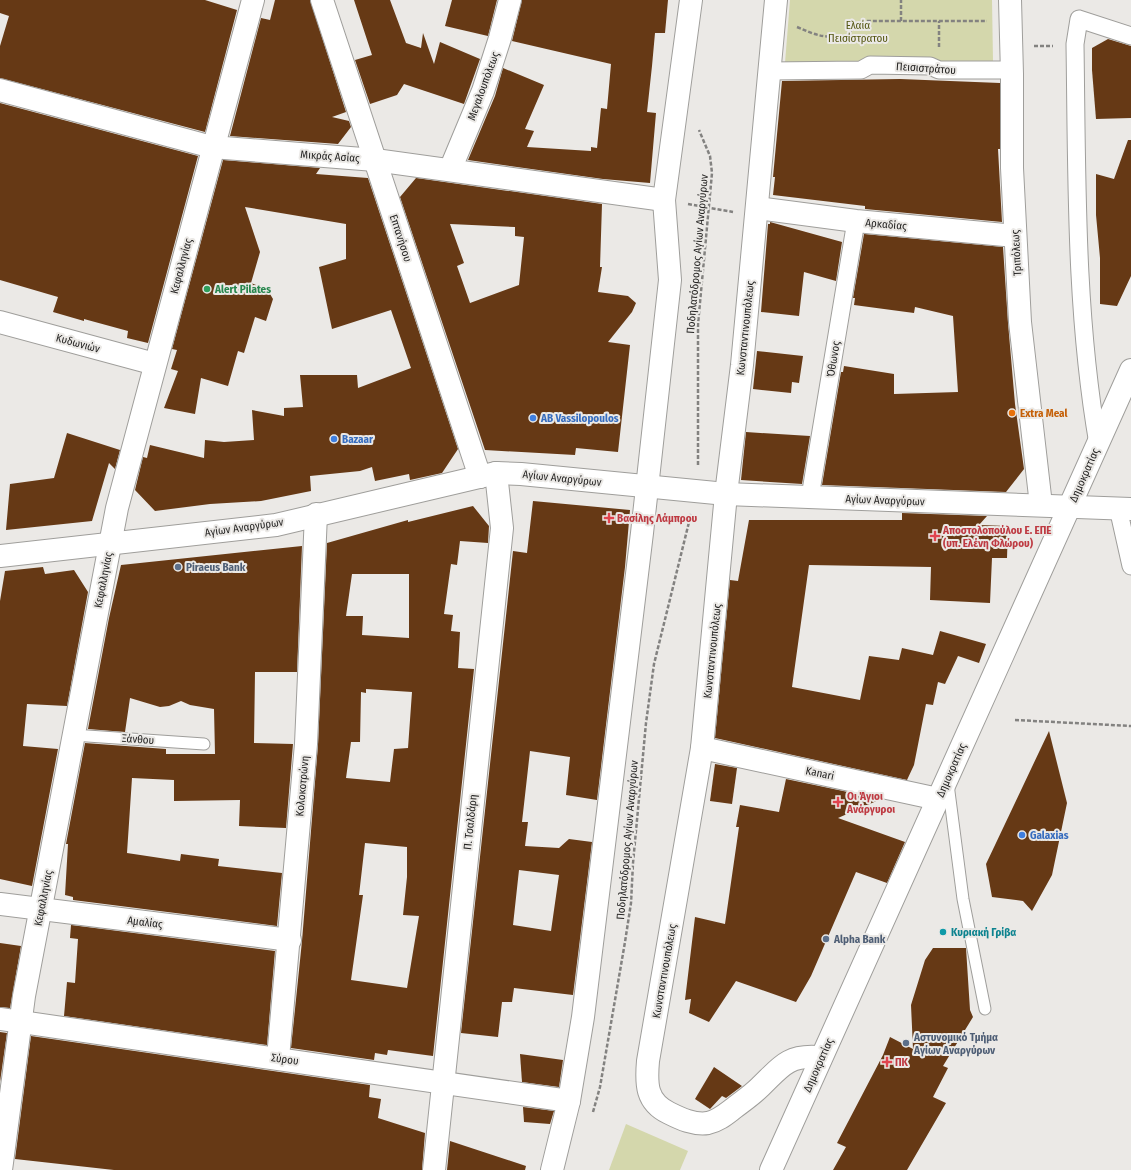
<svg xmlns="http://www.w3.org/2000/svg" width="1131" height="1170" viewBox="0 0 1131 1170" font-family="'Fira Sans Condensed',sans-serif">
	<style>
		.green { fill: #d4d7ac }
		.building { fill: #663915; fill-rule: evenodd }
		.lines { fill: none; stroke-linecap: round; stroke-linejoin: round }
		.service-casing { stroke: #9f9e9b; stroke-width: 13 }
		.pedestrian-casing { stroke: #9f9e9b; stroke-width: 19 }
		.minor-casing { stroke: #9f9e9b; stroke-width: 24 }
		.secondary-casing { stroke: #9f9e9b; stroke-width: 24 }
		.path { stroke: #838280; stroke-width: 2.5; stroke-dasharray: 4 2; stroke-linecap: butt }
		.service { stroke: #fff; stroke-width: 11 }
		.pedestrian { stroke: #fff; stroke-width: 17 }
		.minor { stroke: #fff; stroke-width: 22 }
		.secondary { stroke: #fff; stroke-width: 22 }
		.leisure-dot { fill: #2e9e5b; stroke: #ebe9e6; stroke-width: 1.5 }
		.food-dot { fill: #e8710a; stroke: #ebe9e6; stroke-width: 1.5 }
		.shop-dot { fill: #3f7fe0; stroke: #ebe9e6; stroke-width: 1.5 }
		.health-dot { fill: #e0444e; stroke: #ebe9e6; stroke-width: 1.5 }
		.service-dot { fill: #5c6f8a; stroke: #ebe9e6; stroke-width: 1.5 }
		.culture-dot { fill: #0f9aa8; stroke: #ebe9e6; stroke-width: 1.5 }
		.labels { text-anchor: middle; stroke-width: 4; stroke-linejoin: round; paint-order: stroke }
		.park-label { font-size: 11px; fill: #545611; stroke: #ebe9e6 }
		.street-label { font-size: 11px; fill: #262524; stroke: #ebe9e6 }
		.leisure-label { font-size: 11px; font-weight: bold; fill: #27864d; stroke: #ebe9e6; text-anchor: start }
		.food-label { font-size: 11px; font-weight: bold; fill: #c56008; stroke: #ebe9e6; text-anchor: start }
		.shop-label { font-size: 11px; font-weight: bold; fill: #366cbe; stroke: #ebe9e6; text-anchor: start }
		.health-label { font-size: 11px; font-weight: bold; fill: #be3a42; stroke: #ebe9e6; text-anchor: start }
		.service-label { font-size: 11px; font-weight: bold; fill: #4e5e75; stroke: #ebe9e6; text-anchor: start }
		.culture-label { font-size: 11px; font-weight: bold; fill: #0d838f; stroke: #ebe9e6; text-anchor: start }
	</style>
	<rect width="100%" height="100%" fill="#ebe9e6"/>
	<g class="green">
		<path d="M 790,0 L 992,0 L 993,61 L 785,63 Z"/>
		<path d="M 626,1124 L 688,1151 L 680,1170 L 609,1170 Z"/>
	</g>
	<g class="building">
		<path d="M 0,0 L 205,0 L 237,10 L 205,132 L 0,78 L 0,46 L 9,16 L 0,13 Z"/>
		<path d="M 275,0 L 310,0 L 346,112 L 332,117 L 349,121 L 351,127 L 338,144 L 230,136 L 261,18 L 270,20 Z"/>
		<path d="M 354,0 L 390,0 L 406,43 L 421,48 L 423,33 L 434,64 L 440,42 L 480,59 L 464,104 L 404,84 L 397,95 L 370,104 L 355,60 L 372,55 Z"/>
		<path d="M 452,0 L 497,0 L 488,36 L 445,26 Z"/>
		<path d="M 522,0 L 668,0 L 665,33 L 655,33 L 652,66 L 647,112 L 656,113 L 650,183 L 603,179 L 468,160 L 495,96 L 503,68 L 544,85 L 525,129 L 534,131 L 527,147 L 591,151 L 591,147 L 597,148 L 601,108 L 607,109 L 611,64 L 512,41 Z"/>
		<path d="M 1108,39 L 1131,46 L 1131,118 L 1096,119 L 1092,70 L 1092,48 Z"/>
		<path d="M 900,79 L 1000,83 L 1000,149 L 998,149 L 1002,222 L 865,209 L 865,206 L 773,195 L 775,177 L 773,177 L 782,81 Z"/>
		<path d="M 0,103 L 198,156 L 148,343 L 127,338 L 128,331 L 84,319 L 84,321 L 53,312 L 58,297 L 0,280 Z"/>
		<path d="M 1128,140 L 1131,140 L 1131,276 L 1117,306 L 1100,304 L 1100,258 L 1096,215 L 1096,174 L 1114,179 Z"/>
		<path d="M 223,160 L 320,168 L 316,174 L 368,178 L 458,449 L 442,473 L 410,480 L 409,474 L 375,481 L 372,467 L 360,471 L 310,476 L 311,491 L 261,501 L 210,504 L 155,511 L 135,490 L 143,457 L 147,458 L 150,445 L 204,458 L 205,440 L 224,442 L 254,440 L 252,410 L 284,416 L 284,408 L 303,407 L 300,375 L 357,375 L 358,388 L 411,368 L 391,310 L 332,329 L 319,267 L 346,259 L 346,224 L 245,207 L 260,252 L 251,283 L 267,289 L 273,299 L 266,321 L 255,317 L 244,353 L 238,351 L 228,386 L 201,378 L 195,414 L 164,408 L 178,371 L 171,369 L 177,350 L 172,349 Z"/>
		<path d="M 416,178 L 602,204 L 600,267 L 602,267 L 598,292 L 628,296 L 636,303 L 632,312 L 608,342 L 630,345 L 618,452 L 576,448 L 575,455 L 485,450 L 400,197 ZM 450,224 L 515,227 L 515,236 L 524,237 L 519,285 L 470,303 L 457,266 L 464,263 Z"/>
		<path d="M 770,222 L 842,242 L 836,281 L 804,272 L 799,316 L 761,312 L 768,224 L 770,224 Z"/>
		<path d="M 864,234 L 1003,247 L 1008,323 L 1015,404 L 1024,469 L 1006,492 L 822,485 L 841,372 L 843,372 L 844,366 L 894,374 L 894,394 L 958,392 L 953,316 L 915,307 L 914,313 L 854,305 L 855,298 L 853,298 Z"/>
		<path d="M 757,351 L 803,356 L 799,383 L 792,382 L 791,393 L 753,389 Z"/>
		<path d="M 746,432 L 810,436 L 802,484 L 741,480 Z"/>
		<path d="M 67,433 L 120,450 L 115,469 L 109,463 L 92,521 L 6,530 L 10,484 L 54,478 Z"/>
		<path d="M 533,501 L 630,510 L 625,567 L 597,800 L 566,795 L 570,757 L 530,751 L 522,822 L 528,822 L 525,846 L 559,848 L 569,839 L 592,842 L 573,995 L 514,988 L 512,1002 L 502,1002 L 498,1037 L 461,1033 L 513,551 L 527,553 ZM 519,870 L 559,875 L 551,931 L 513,925 Z"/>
		<path d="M 473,506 L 489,526 L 488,543 L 460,541 L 457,565 L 451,564 L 444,614 L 453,615 L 451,631 L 460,632 L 458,668 L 474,669 L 433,1056 L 388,1050 L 387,1055 L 375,1053 L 374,1060 L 291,1048 L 302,941 L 318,745 L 327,543 L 408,520 L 408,522 ZM 352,574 L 409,574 L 409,638 L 362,635 L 363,616 L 346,616 ZM 366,689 L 412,692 L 408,748 L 394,749 L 390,782 L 346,778 L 351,742 L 360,742 L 361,692 L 366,693 ZM 365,843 L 407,847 L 407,877 L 403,915 L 419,916 L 407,988 L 351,980 L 363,895 L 359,895 Z"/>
		<path d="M 902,513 L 987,516 L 979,525 L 1008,526 L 1007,558 L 992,558 L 990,603 L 930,600 L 931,567 L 809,565 L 792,687 L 860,700 L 869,656 L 899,660 L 902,648 L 933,655 L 940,631 L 986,644 L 979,663 L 958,656 L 945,684 L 938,682 L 933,705 L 926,704 L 914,765 L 907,780 L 715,738 L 730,580 L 738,581 L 749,520 L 902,520 Z"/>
		<path d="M 302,546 L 297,672 L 255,672 L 254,743 L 293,744 L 286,828 L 239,826 L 240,800 L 174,801 L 174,780 L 132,778 L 127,853 L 180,861 L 181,854 L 219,859 L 218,866 L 282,873 L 277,926 L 73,900 L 73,897 L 65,895 L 68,844 L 66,844 L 85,743 L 166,749 L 166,754 L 215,754 L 214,709 L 190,705 L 181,701 L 169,706 L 160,707 L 130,698 L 125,732 L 88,729 L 109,618 L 121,565 Z"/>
		<path d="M 43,567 L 45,574 L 74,570 L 88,592 L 67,706 L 27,704 L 23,746 L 58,749 L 32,886 L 0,879 L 0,601 L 5,571 Z"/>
		<path d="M 1049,731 L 1067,803 L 1052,875 L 1032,911 L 1023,901 L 992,897 L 986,864 Z"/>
		<path d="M 715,764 L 737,768 L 732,804 L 710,801 Z"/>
		<path d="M 786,779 L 881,799 L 838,818 L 905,842 L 887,883 L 856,872 L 811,976 L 796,1002 L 736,981 L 709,1022 L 689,1013 L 691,999 L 685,1000 L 695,917 L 725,924 L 739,827 L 736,827 L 740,805 L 779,812 Z"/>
		<path d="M 71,925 L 275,951 L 267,1045 L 64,1016 L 67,982 L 75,983 L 78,939 L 70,938 Z"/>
		<path d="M 0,943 L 21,946 L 10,1008 L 0,1007 Z"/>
		<path d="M 933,948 L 966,948 L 970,1010 L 973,1017 L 943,1066 L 948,1068 L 933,1097 L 946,1103 L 907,1170 L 833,1170 L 846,1147 L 837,1143 L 883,1055 L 890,1037 L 913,1049 L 911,1005 L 925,960 Z"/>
		<path d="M 0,1032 L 7,1033 L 0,1082 Z"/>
		<path d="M 31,1036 L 370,1085 L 369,1097 L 381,1099 L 378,1118 L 425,1133 L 422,1170 L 114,1170 L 15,1159 Z"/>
		<path d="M 520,1054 L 563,1060 L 559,1087 L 522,1082 Z"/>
		<path d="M 714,1067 L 742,1086 L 726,1098 L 722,1096 L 710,1109 L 695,1099 Z"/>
		<path d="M 523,1107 L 554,1111 L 550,1124 L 524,1122 Z"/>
		<path d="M 450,1141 L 526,1166 L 525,1170 L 447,1170 Z"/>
	</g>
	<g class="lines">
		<g class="service-casing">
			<g id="service">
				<path d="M 73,735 L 204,744"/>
				<path d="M 948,784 L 963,899 L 985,1009"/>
			</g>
		</g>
		<g class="pedestrian-casing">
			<g id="pedestrian">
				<path d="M 769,71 L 861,70 L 870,65 L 930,66 L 939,70 L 1012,70"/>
				<path d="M 1098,444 C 1075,312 1077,177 1075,44 L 1079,19 L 1131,36"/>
				<path d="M 810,497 L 856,221"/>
				<path d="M 1118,508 L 1131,566"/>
			</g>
		</g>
		<g class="minor-casing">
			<g id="minor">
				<path d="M 322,0 L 480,477"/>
				<path d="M 776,0 L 742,365 L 726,494 L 702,748 L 648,1061 C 646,1084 646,1102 669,1113 C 681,1119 694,1125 708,1123 C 718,1121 726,1114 734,1108 C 743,1101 752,1095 760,1087 C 780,1068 787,1055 817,1057 L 820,1060"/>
				<path d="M 1010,0 L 1012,74 L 1012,168 L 1020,322 L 1041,505"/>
				<path d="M 0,90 L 212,147 L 375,160 L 664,200"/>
				<path d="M 450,170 L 483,91 L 500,38 L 510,0"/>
				<path d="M 757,208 L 856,221 L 1015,236"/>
				<path d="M 0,322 L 155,364"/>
				<path d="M 702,748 L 938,799"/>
				<path d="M 0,904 L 290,940"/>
				<path d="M 0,1019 L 569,1101"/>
				<path d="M 278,1058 L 306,744 L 316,514"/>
				<path d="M 1,1170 L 24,996 L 117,508 L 253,0"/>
				<path d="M 434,1170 L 502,528 L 496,473"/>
				<path d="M 552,1170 L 569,1101 L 583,1017 L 642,533 L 670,280 L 664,200 L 691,0"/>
			</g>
		</g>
		<g class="secondary-casing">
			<g id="secondary">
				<path d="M 0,556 L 276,525 L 496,473 L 521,474 L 726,494 L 1131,509"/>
				<path d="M 771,1170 L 1131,370"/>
			</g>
		</g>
		<g class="path">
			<path d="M 901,21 L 901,0"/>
			<path d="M 797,27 C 818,36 823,38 846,36 L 860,21 L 987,21"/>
			<path d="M 1034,46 L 1053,46"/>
			<path d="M 939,47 L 939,21"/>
			<path d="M 688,204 L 733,212"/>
			<path d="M 698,465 L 698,324 L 712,173 L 710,156 L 699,130"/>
			<path d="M 1015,720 L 1131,726"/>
			<path d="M 593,1112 L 600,1087 L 625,942 L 631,903 L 633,863 L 646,723 L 654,664 L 691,514"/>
		</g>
		<use href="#service" class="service"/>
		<use href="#pedestrian" class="pedestrian"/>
		<use href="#minor" class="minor"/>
		<use href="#secondary" class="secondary"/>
	</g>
	<circle class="leisure-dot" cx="207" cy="289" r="4"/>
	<circle class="food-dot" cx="1012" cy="413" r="4"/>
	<g class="shop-dot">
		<circle cx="533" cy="418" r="4"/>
		<circle cx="334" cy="439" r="4"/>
		<circle cx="1022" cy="835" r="4"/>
	</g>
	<g class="health-dot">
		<path d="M607 512h4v4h4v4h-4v4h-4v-4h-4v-4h4z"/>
		<path d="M933 530h4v4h4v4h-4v4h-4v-4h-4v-4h4z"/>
		<path d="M836 796h4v4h4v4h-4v4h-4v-4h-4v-4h4z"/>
		<path d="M885 1056h4v4h4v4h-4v4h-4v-4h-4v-4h4z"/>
	</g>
	<g class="service-dot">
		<circle cx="178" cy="567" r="4"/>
		<circle cx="826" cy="939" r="4"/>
		<circle cx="906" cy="1043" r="4"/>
	</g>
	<circle class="culture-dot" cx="943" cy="932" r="4"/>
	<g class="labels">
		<g class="park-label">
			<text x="858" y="29">Ελαία<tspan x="858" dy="13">Πεισίστρατου</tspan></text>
		</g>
		<g class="street-label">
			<text transform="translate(926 68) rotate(4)" y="4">Πεισιστράτου</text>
			<text transform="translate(483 86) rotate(-70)" y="4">Μεγαλουπόλεως</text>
			<text transform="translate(330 156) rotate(4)" y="4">Μικράς Ασίας</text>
			<text transform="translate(886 224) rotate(5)" y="4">Αρκαδίας</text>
			<text transform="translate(401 238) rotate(72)" y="4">Επτανήσου</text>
			<text transform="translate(1016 253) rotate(-93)" y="4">Τριπόλεως</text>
			<text transform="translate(697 254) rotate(-85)" y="4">Ποδηλατόδρομος Αγίων Αναργύρων</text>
			<text transform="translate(181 266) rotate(-75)" y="4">Κεφαλληνίας</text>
			<text transform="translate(745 328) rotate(-84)" y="4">Κωνσταντινουπόλεως</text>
			<text transform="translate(78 343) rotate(15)" y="4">Κυδωνιών</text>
			<text transform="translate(833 359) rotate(-81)" y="4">Όθωνος</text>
			<text transform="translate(1084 475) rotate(-66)" y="4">Δημοκρατίας</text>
			<text transform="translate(562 478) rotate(6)" y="4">Αγίων Αναργύρων</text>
			<text transform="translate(885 500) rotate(2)" y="4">Αγίων Αναργύρων</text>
			<text transform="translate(244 527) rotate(-8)" y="4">Αγίων Αναργύρων</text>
			<text transform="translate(103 580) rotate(-79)" y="4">Κεφαλληνίας</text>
			<text transform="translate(712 651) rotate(-84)" y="4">Κωνσταντινουπόλεως</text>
			<text transform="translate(138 739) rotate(4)" y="4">Ξάνθου</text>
			<text transform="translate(951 770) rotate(-66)" y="4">Δημοκρατίας</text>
			<text transform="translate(820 773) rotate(12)" y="4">Kanari</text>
			<text transform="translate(302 786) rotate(-85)" y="4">Κολοκοτρώνη</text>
			<text transform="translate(470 822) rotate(-84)" y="4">Π. Τσαλδάρη</text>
			<text transform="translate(627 840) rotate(-85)" y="4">Ποδηλατόδρομος Αγίων Αναργύρων</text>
			<text transform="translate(43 898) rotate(-79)" y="4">Κεφαλληνίας</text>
			<text transform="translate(145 922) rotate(7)" y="4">Αμαλίας</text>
			<text transform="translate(664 971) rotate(-80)" y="4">Κωνσταντινουπόλεως</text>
			<text transform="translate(285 1059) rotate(8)" y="4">Σύρου</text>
			<text transform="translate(818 1065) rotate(-66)" y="4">Δημοκρατίας</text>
		</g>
		<g class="leisure-label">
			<text x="215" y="293">Alert Pilates</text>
		</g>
		<g class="food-label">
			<text x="1020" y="417">Extra Meal</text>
		</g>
		<g class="shop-label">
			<text x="541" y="422">AB Vassilopoulos</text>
			<text x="342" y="443">Bazaar</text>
			<text x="1030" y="839">Galaxias</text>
		</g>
		<g class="health-label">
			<text x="617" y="522">Βασίλης Λάμπρου</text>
			<text x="943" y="534">Αποστολοπούλου Ε. ΕΠΕ<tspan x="943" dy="13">(υπ. Ελένη Φλώρου)</tspan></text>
			<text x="847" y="800">Οι Άγιοι<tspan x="847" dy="13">Ανάργυροι</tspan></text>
			<text x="895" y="1066">ΠΚ</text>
		</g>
		<g class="service-label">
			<text x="186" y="571">Piraeus Bank</text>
			<text x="834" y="943">Alpha Bank</text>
			<text x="914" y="1041">Αστυνομικό Τμήμα<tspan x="914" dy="13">Αγίων Αναργύρων</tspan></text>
		</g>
		<g class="culture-label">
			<text x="951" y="936">Κυριακή Γρίβα</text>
		</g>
	</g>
</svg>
